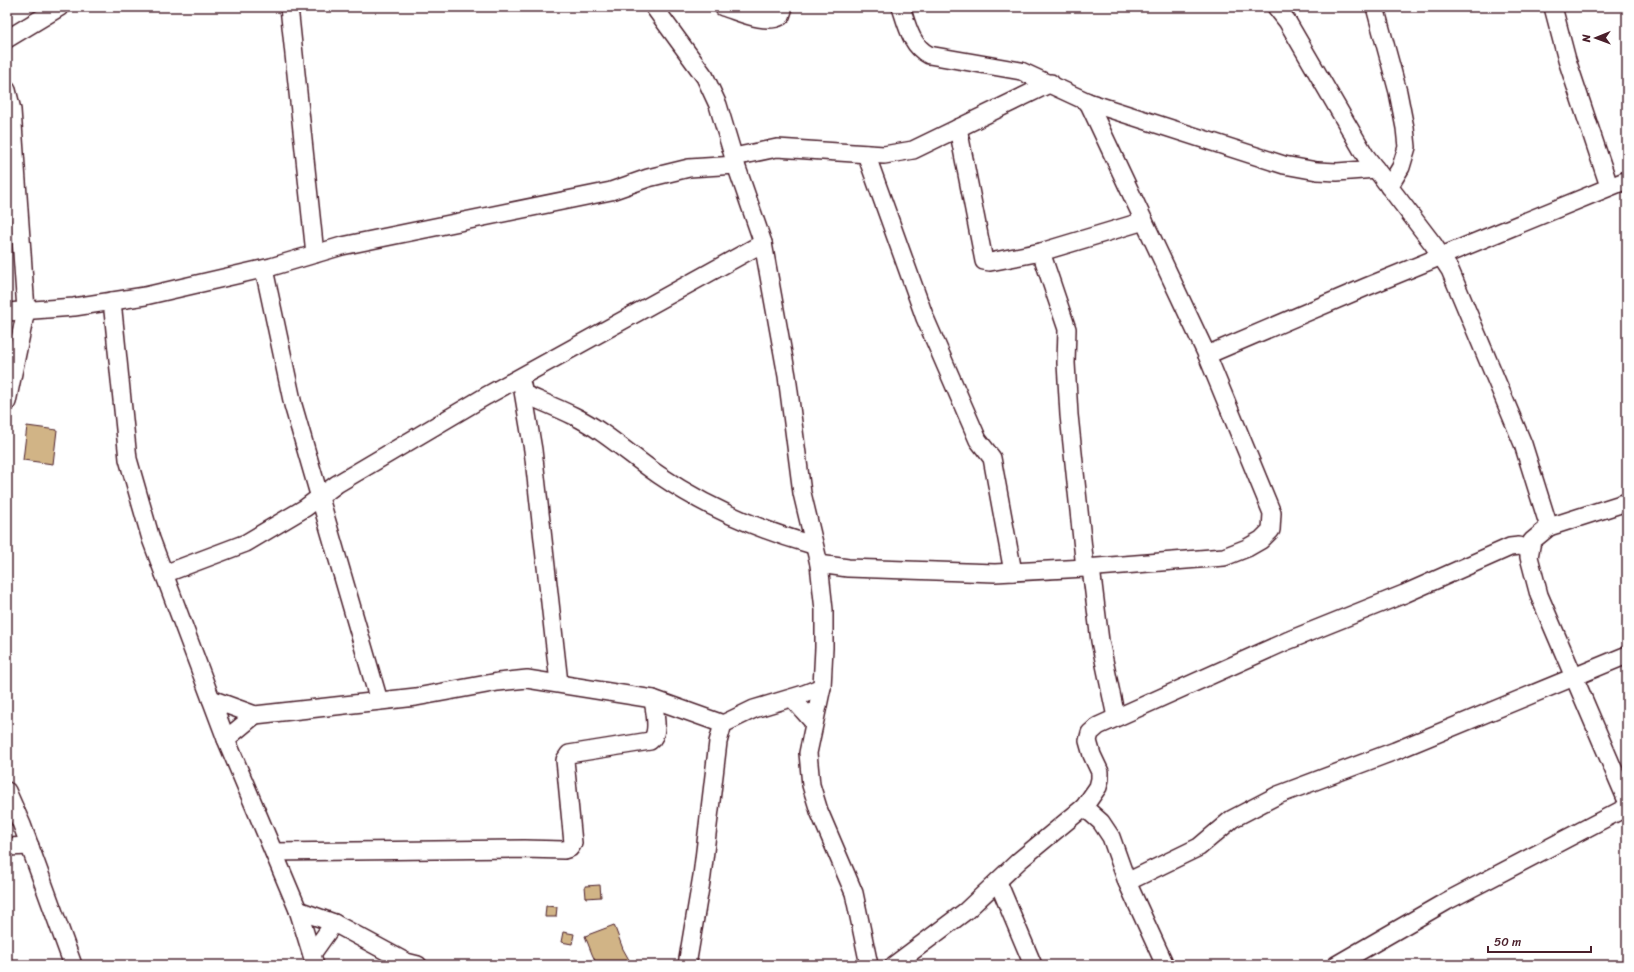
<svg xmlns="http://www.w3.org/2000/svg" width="1634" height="972" viewBox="0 0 1634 972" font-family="Sriracha,sans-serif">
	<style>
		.building { fill: #d1b486; stroke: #4a1f2b }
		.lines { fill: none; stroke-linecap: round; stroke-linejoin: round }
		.street-casing { stroke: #4a1f2b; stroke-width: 20 }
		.street { stroke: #fff; stroke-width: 17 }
	</style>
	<rect width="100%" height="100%" fill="#fff"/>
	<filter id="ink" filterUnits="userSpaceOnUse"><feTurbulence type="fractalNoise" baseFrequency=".025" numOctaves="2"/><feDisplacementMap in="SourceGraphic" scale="8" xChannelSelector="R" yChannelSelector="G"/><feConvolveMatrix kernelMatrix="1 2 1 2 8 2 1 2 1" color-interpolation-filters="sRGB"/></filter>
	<g filter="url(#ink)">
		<g class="building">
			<path d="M 27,426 L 57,430 L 53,464 L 23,460 Z"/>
			<path d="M 600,885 L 601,897 L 586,898 L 585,886 Z"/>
			<path d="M 546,906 L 557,907 L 556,917 L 545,917 Z"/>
			<path d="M 614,925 L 623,949 L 632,965 L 597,965 L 592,954 L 585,936 Z"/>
			<path d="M 563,932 L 574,934 L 572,944 L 561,942 Z"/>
		</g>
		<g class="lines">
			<g class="street-casing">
				<g id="street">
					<path d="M 289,7 L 315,254"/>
					<path d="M 654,7 L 705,77 L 718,105 L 736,165 L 763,243 L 787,376 L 802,493 L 819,564 L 824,610 L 824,648 L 822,687 L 808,753 L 811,785 L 819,811 L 854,893 L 869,965"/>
					<path d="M 723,7 C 740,12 765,25 781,16 L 784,7"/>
					<path d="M 901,7 C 907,25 911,46 929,55 L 1021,71 L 1088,102 L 1284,165 L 1317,171 L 1337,172 L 1376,169"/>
					<path d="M 1276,7 L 1287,21 L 1365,155 L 1433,244 L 1450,270 L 1523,444 L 1549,527"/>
					<path d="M 1375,7 L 1398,92 L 1405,128 L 1407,147 L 1401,167 L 1389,187"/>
					<path d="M 1553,7 L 1567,60 L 1609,186"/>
					<path d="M 7,39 L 60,7"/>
					<path d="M 7,90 L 12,110 L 26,310 L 7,402"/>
					<path d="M 958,128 L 984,261 L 990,262 L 1041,252 L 1144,221"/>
					<path d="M 866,154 L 925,318 L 978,440 L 992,458 L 1013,572"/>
					<path d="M 734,157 L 777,148 L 884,155 L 913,150 L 1051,83"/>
					<path d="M 1041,252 L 1067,329 L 1066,363 L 1069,415 L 1085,568"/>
					<path d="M 264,269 L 293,405 L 379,701"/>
					<path d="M 112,301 L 128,459 L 151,539 L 226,739 L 298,910 L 315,965"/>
					<path d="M 7,312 L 74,307 L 145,296 L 271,267 L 342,246 L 611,191 L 648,178 L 689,168 L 736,165"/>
					<path d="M 1207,355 L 1366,287 L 1627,180"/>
					<path d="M 522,385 L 533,450 L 559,683"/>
					<path d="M 524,394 C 540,401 558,408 574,416 C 605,431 631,456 659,475 C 706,507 759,530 813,545"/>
					<path d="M 1627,502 L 1549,527 L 1532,541 L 1529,557 L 1539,595 L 1627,801"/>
					<path d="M 819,564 L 848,568 L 995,573 L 1085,568 L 1224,557 L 1247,548 L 1261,540 L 1271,530 L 1272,513 L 1207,355 L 1088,102"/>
					<path d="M 1091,568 L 1100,641 L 1116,717"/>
					<path d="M 164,574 L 246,543 L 305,508 L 337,484 L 486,396 L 763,243"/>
					<path d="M 792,698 L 814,723"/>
					<path d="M 211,699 L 255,715 L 416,697 L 498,682 L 527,679 L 653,699 L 723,724"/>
					<path d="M 226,739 L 255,715"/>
					<path d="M 7,791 L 22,825 L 73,965"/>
					<path d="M 1084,807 L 1101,822 L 1111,837 L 1127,882 L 1165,965"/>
					<path d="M 7,847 L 30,846"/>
					<path d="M 274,852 L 524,849 L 564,850 L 570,848 L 573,843 L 565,760 L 569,754 L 650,741 C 661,733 654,711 653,699"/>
					<path d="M 998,882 L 1033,965"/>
					<path d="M 1127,882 L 1199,847 L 1232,819 L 1278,795 L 1395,751 L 1627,655"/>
					<path d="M 298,910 L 334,923 L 406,962 L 418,965"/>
					<path d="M 312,954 L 334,923"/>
					<path d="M 687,965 L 702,876 L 718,742 L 723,724 L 754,709 L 804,694 L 822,687"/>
					<path d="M 894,965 L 966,911 L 1020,860 L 1084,807 L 1098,787 L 1100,779 L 1100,772 L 1092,755 L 1088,741 L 1090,733 L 1098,726 L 1287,641 L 1404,594 L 1510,547 L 1519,546 L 1529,549"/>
					<path d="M 1336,965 L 1447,901 L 1627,807"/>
				</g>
			</g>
			<use href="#street" class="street"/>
		</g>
	</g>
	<rect width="1634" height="972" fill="none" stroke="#fff" stroke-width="24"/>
	<rect x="12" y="12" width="1610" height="948" fill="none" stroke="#4a1f2b" stroke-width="1.5" filter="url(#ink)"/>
	<g transform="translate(1596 38) rotate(269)" stroke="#ffffff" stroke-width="3" paint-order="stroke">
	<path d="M0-3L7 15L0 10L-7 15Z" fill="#4a1f2b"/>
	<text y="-6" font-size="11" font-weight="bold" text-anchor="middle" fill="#4a1f2b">N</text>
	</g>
	<path d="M1488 946v6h103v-6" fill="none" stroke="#4a1f2b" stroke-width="2"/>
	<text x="1494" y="946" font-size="12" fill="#4a1f2b" stroke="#ffffff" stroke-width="3" paint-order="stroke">50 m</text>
</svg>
